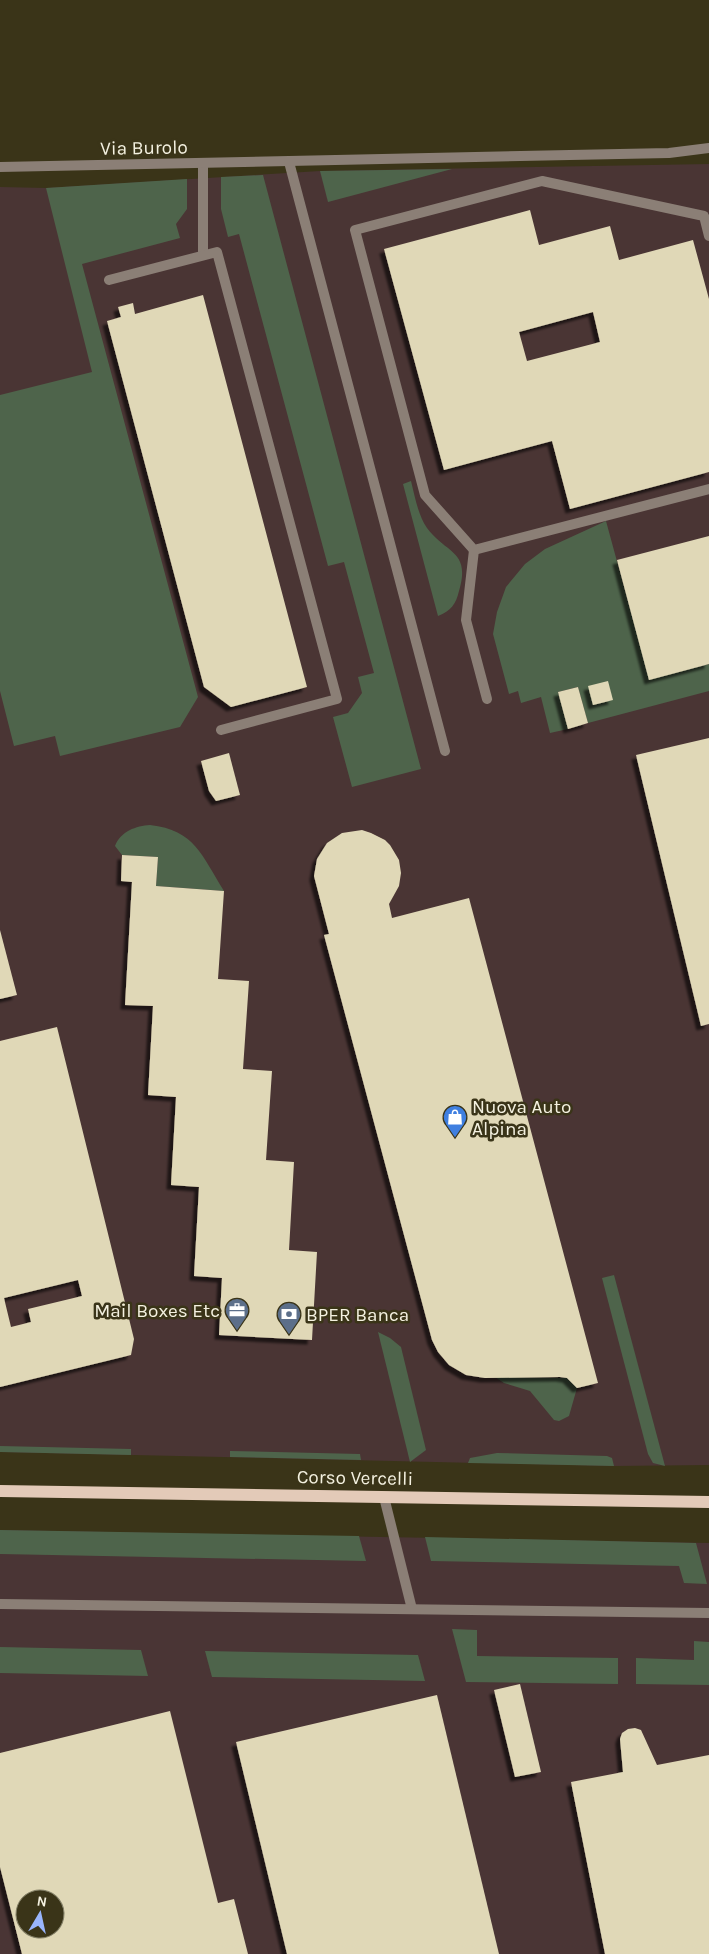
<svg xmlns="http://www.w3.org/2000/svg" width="709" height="1954" viewBox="0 0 709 1954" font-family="Karla,sans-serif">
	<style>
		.commercial { fill: #4a3535; fill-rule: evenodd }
		.industrial { fill: #4a3534 }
		.green { fill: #4e644b }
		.building { fill: #e0d8b7; fill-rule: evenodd; filter: url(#shadow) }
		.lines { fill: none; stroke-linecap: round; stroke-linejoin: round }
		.lane { stroke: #8b7f76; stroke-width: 10 }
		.street { stroke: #8b7f76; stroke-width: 10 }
		.primary { stroke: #e3cab8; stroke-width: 12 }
		.labels { text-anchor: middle; stroke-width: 5; stroke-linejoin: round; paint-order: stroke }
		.street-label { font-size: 19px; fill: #f4f1e0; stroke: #3a3418 }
		.poi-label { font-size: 19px; fill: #f4f1e0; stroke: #3a3418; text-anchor: start }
	</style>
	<defs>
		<filter id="shadow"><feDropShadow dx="-4.5" dy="4.5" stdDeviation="1" flood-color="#0009"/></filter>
	</defs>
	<rect width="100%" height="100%" fill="#3a3418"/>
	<path class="commercial" d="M 0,1530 L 709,1543 L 709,1954 L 0,1954 ZM 25,1899 L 55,1899 L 55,1929 L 25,1929 Z"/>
	<path class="industrial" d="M 709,164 L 709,1465 L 614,1466 L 0,1452 L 0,187 L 46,188 L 320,171 Z"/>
	<g class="green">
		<path d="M 452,169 L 328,202 L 320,171 Z"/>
		<path d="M 263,175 L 421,769 L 352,787 L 333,717 L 348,713 L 362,693 L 358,677 L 374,673 L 344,562 L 328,566 L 239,234 L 228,237 L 221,209 L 221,177 Z"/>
		<path d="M 187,179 L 187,209 L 176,224 L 180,238 L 82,264 L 198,697 L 180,727 L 60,756 L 55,736 L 14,746 L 0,691 L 0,395 L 92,372 L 46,188 Z"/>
		<path d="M 411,481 C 415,497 418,515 427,528 C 446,554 471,550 459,591 C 456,604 451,611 438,616 L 403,484 Z"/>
		<path d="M 606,521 L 649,679 L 709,664 L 709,691 L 588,723 L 578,687 L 558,692 L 568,729 L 550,733 L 541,697 L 521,703 L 518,691 L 509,694 L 493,634 L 497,612 L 506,587 L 525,564 L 545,549 Z"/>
		<path d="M 150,825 C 195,830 202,856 224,891 L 156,886 L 158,857 L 122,855 L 115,846 C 121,831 136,826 150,825 Z"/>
		<path d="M 614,1275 L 665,1466 L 653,1463 L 648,1454 L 602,1278 Z"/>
		<path d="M 378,1332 L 390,1338 L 401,1347 L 426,1450 L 410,1462 Z"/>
		<path d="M 495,1377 L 567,1378 L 577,1388 L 569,1416 L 559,1421 L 554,1420 L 530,1391 L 504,1383 Z"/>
		<path d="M 0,1446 L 131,1449 L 131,1455 L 0,1452 Z"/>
		<path d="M 230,1451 L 360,1454 L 361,1460 L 230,1457 Z"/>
		<path d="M 497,1453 L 607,1456 L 612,1458 L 614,1466 L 468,1463 L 470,1458 Z"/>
		<path d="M 0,1530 L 359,1536 L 366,1561 L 0,1554 Z"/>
		<path d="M 425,1537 L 696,1543 L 707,1584 L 684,1583 L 679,1566 L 431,1561 Z"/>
		<path d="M 452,1629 L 477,1630 L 477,1656 L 618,1658 L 618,1684 L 466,1682 Z"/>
		<path d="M 694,1641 L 709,1642 L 709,1685 L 636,1684 L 636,1658 L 694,1660 Z"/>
		<path d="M 0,1647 L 141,1650 L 148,1676 L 0,1673 Z"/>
		<path d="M 205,1651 L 418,1655 L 425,1681 L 212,1677 Z"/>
	</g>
	<g class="building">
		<path d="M 530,210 L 539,245 L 610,226 L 619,260 L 693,240 L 709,299 L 709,472 L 570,509 L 552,441 L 444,470 L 384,249 ZM 593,312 L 600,342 L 527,361 L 519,332 Z"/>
		<path d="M 203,295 L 307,687 L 231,707 L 204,687 L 107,321 L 121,317 L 118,307 L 133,303 L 135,314 Z"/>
		<path d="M 709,536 L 709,664 L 649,680 L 617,560 Z"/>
		<path d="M 608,681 L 613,700 L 593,705 L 588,686 Z"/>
		<path d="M 578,687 L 588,723 L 568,729 L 558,692 Z"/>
		<path d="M 709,738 L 709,1024 L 701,1026 L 636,755 Z"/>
		<path d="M 229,753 L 240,795 L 216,801 L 209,791 L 201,761 Z"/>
		<path d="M 362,830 L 371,833 L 385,840 L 390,845 L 399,860 L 401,873 L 399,886 L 389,904 L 392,918 L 469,898 L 598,1383 L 577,1388 L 567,1378 L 560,1377 L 485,1378 L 466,1375 L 449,1365 L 438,1352 L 432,1340 L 324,935 L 329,934 L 314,876 L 317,859 L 327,843 L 342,833 Z"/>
		<path d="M 122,855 L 158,857 L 156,886 L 224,891 L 218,979 L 249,981 L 243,1069 L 272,1071 L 266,1160 L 294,1162 L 289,1250 L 317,1252 L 312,1340 L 219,1335 L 222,1278 L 194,1276 L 199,1187 L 171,1185 L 176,1097 L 148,1095 L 153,1006 L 125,1005 L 132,882 L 121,881 Z"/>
		<path d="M 0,930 L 17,995 L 0,999 Z"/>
		<path d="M 57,1027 L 134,1339 L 131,1355 L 0,1387 L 0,1041 ZM 78,1280 L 82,1296 L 28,1309 L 31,1322 L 11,1327 L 4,1298 Z"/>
		<path d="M 520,1684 L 541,1772 L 515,1777 L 494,1690 Z"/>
		<path d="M 437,1695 L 499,1954 L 287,1954 L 236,1742 Z"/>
		<path d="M 170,1711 L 218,1903 L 234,1899 L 248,1954 L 22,1954 L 0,1867 L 0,1753 ZM 25,1899 L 55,1899 L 55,1929 L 25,1929 Z"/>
		<path d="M 635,1728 L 641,1730 L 657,1765 L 709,1755 L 709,1954 L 605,1954 L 571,1782 L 623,1772 L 620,1739 L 622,1733 L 628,1729 Z"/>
	</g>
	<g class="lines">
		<g class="lane">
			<path d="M 289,162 L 445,751"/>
			<path d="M 203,163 L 203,255"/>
			<path d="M 709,236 L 704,216 L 542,181 L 355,230 L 425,495 L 474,550 L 709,489"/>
			<path d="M 109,280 L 217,252 L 337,699 L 221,730"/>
			<path d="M 474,550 L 466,620 L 487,699"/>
		</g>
		<g class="street">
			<path d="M 0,167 L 669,153 L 709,148"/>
			<path d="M 384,1497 L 412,1609"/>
			<path d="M 0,1604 L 709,1613"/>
		</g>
		<path class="primary" d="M 0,1491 L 709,1502"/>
	</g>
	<defs>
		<g id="shop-pin" transform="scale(1.25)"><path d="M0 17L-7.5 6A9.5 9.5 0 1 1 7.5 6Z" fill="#3f7fe0" stroke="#3a3418"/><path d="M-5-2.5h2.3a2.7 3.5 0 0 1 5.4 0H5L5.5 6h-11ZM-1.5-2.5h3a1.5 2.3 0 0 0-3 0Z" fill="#fff"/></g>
		<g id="office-pin" transform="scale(1.25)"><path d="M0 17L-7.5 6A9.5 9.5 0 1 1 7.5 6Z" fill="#5c6f8a" stroke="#3a3418"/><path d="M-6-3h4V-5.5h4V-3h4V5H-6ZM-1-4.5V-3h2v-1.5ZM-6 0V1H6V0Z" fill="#fff"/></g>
		<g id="bank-pin" transform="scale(1.25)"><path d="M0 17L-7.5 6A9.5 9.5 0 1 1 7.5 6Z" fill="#5c6f8a" stroke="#3a3418"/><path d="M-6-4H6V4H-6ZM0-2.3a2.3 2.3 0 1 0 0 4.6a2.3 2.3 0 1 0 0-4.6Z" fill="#fff"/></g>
	</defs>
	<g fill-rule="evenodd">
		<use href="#shop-pin" x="455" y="1117"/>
		<use href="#office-pin" x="237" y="1310"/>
		<use href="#bank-pin" x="289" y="1314"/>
	</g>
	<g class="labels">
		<g class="street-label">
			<text transform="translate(144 147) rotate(-1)" y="7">Via Burolo</text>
			<text transform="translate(355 1477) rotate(1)" y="7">Corso Vercelli</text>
		</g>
		<g class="poi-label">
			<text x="472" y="1113">Nuova Auto<tspan x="472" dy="22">Alpina</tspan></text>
			<text x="220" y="1317" text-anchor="end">Mail Boxes Etc</text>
			<text x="306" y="1321">BPER Banca</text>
		</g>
	</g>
	<g transform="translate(40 1914) rotate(9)"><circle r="24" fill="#3a3418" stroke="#848068"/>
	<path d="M0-4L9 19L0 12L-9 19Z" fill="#99b5fd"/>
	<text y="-8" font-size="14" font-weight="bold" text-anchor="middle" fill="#f4f1e0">N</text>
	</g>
</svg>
